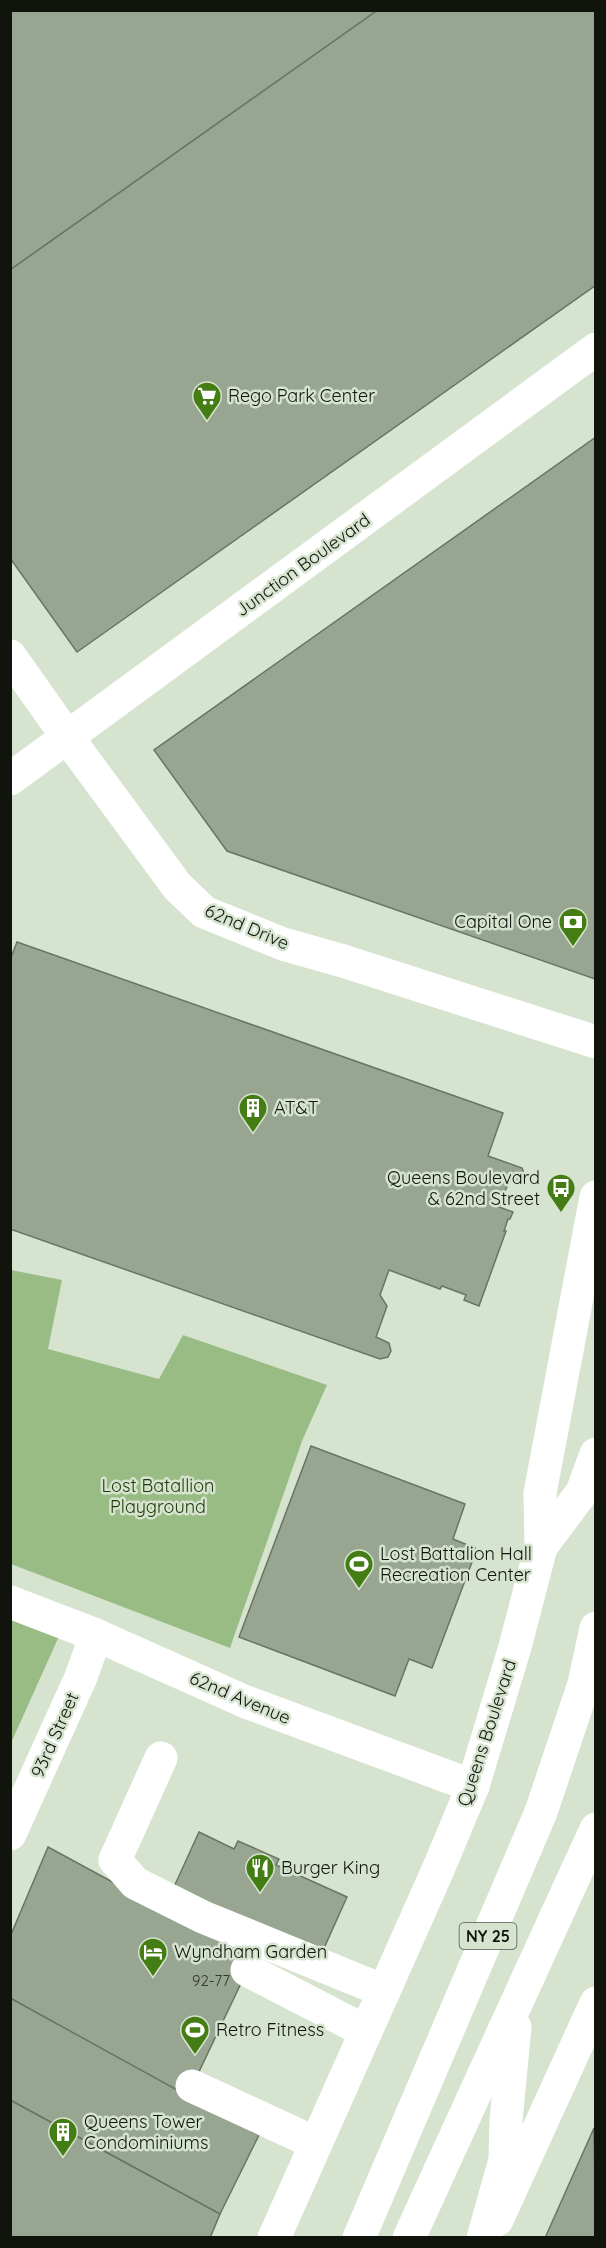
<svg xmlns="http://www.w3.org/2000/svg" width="606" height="2248" viewBox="0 0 606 2248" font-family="Quicksand,sans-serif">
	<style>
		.green { fill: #99bc85 }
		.building { fill: #98a591; stroke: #697562; stroke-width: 1.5 }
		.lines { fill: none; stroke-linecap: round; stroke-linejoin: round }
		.minor { stroke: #fff; stroke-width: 33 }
		.major { stroke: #fff; stroke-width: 33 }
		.labels { text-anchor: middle; stroke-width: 5; stroke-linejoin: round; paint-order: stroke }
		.number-label { font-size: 15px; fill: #32382e }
		.shield { fill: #d6e4cf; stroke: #4b5247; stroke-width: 1.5 }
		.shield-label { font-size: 16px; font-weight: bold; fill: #10140d }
		.poi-label { font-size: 18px; fill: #10140d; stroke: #d6e4cf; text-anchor: start }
		.street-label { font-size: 18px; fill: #10140d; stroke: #d6e4cf }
		.park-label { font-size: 18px; fill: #203c0a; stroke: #d6e4cf }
	</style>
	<rect width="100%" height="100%" fill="#d6e4cf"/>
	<g class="green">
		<path d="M 11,1270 L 62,1280 L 48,1349 L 159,1379 L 183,1335 L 327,1385 L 302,1441 L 230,1648 L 11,1564 Z"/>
		<path d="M 11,1614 L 60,1634 L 11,1743 Z"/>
	</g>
	<g class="building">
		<path d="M 10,10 L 378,10 L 10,270 Z"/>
		<path d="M 378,10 L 596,10 L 596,285 L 77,652 L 10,558 L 10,270 Z"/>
		<path d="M 596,437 L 595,979 L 227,851 L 154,750 Z"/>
		<path d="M 17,942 L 503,1113 L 488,1156 L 522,1168 L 525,1176 L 520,1183 L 509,1181 L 499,1207 L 513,1212 L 510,1219 L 508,1219 L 504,1231 L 506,1231 L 479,1306 L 464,1300 L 466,1295 L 442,1286 L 440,1289 L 389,1270 L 380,1295 L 387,1306 L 376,1337 L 389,1343 L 391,1351 L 388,1357 L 380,1359 L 10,1229 L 10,960 Z"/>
		<path d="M 311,1446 L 465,1504 L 453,1539 L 477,1549 L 432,1668 L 409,1659 L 395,1696 L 239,1637 Z"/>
		<path d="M 199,1832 L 234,1849 L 238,1841 L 279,1859 L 276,1865 L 347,1897 L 321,1955 L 173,1889 Z"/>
		<path d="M 48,1847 L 253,1958 L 187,2097 L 10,1998 L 10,1937 Z"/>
		<path d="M 10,1998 L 259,2135 L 220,2214 L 10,2100 Z"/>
		<path d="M 10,2100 L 220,2214 L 210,2238 L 10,2238 Z"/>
		<path d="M 594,2128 L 596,2238 L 545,2238 Z"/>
	</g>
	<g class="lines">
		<g class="minor">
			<path d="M 10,656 L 68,738"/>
			<path d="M 10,1602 L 96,1635 L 246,1702 L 473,1786"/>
			<path d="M 161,1758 L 115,1860 L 135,1883 L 203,1917 L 384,1991"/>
			<path d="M 10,1834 L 81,1677 L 96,1635"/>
			<path d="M 247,1970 L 365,2031"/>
			<path d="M 192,2086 L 315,2143"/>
			<path d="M 497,2220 L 596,2003"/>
			<path d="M 274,2238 L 437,1872 L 473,1786 L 515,1647 L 541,1547 L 540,1493 L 596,1197"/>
		</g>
		<g class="major">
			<path d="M 68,738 L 177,886 L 204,912 L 283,944 L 343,961 L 596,1042"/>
			<path d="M 10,779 L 596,349"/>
			<path d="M 541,1547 L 582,1492 L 596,1454"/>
			<path d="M 359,2238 L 541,1812 L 584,1684 L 596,1628"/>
			<path d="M 409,2238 L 596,1829"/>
			<path d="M 483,2238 L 505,2160 L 506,2120 L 515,2027"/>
		</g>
	</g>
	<defs>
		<g id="supermarket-pin" transform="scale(1.5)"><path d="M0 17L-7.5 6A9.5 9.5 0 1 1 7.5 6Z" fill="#457d15" stroke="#d6e4cf"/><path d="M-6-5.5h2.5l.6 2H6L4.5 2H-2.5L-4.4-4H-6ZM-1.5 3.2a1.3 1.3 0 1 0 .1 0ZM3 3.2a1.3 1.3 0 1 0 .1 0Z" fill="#fff"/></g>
		<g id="bank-pin" transform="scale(1.5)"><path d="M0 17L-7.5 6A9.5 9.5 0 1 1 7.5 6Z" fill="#457d15" stroke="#d6e4cf"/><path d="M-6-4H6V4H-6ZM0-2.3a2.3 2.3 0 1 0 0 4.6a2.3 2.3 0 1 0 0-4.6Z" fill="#fff"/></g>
		<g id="building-pin" transform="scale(1.5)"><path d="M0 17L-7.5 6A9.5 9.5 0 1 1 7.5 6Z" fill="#457d15" stroke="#d6e4cf"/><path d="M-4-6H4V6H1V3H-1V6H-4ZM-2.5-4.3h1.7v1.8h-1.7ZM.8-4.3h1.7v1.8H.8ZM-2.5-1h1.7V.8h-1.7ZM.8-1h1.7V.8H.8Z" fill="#fff"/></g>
		<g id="bus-pin" transform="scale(1.5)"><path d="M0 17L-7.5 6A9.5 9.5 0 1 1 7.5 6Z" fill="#457d15" stroke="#d6e4cf"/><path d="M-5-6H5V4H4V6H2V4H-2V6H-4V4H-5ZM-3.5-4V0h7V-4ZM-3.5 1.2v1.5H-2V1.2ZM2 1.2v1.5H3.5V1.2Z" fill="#fff"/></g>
		<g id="stadium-pin" transform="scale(1.5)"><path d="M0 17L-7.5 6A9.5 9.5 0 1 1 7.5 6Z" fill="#457d15" stroke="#d6e4cf"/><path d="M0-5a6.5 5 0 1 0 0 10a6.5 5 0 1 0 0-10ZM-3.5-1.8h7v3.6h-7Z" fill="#fff"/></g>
		<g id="restaurant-pin" transform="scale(1.5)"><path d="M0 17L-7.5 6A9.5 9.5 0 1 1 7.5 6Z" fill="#457d15" stroke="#d6e4cf"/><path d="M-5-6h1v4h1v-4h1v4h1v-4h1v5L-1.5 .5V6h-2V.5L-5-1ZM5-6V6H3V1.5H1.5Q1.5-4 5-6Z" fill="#fff"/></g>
		<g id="hotel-pin" transform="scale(1.5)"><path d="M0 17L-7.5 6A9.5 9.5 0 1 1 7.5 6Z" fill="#457d15" stroke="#d6e4cf"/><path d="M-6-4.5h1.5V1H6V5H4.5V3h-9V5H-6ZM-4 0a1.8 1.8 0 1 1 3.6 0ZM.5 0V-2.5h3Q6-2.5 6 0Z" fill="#fff"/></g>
	</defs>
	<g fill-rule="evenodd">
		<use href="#supermarket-pin" x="207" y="396"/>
		<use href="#bank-pin" x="573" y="922"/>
		<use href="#building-pin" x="253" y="1108"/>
		<use href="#bus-pin" x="561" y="1188"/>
		<use href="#stadium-pin" x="359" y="1564"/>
		<use href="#restaurant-pin" x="260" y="1868"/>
		<use href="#hotel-pin" x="153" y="1952"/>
		<use href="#stadium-pin" x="195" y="2030"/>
		<use href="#building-pin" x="63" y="2132"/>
	</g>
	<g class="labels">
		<g class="number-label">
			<text x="211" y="1986">92-77</text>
		</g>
		<rect class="shield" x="459.5" y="1923" width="57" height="26" rx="4.5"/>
		<g class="shield-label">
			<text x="488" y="1942">NY 25</text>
		</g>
		<g class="poi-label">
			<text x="228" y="402">Rego Park Center</text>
			<text x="552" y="928" text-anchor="end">Capital One</text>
			<text x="274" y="1114">AT&amp;T</text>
			<text x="540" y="1184" text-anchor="end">Queens Boulevard<tspan x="540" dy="21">&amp; 62nd Street</tspan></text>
			<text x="380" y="1560">Lost Battalion Hall<tspan x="380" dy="21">Recreation Center</tspan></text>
			<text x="281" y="1874">Burger King</text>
			<text x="174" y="1958">Wyndham Garden</text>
			<text x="216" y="2036">Retro Fitness</text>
			<text x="84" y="2128">Queens Tower<tspan x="84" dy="21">Condominiums</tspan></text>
		</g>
		<g class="street-label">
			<text transform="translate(303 565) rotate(-36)" y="6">Junction Boulevard</text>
			<text transform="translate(247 927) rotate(23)" y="6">62nd Drive</text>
			<text transform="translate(240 1698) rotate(23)" y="6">62nd Avenue</text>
			<text transform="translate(487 1733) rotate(-72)" y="6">Queens Boulevard</text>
			<text transform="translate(55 1735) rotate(-66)" y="6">93rd Street</text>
		</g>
		<g class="park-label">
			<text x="158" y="1492">Lost Batallion<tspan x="158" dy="21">Playground</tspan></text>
		</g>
	</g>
	<rect width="606" height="2248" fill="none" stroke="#10140d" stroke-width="24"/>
</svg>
